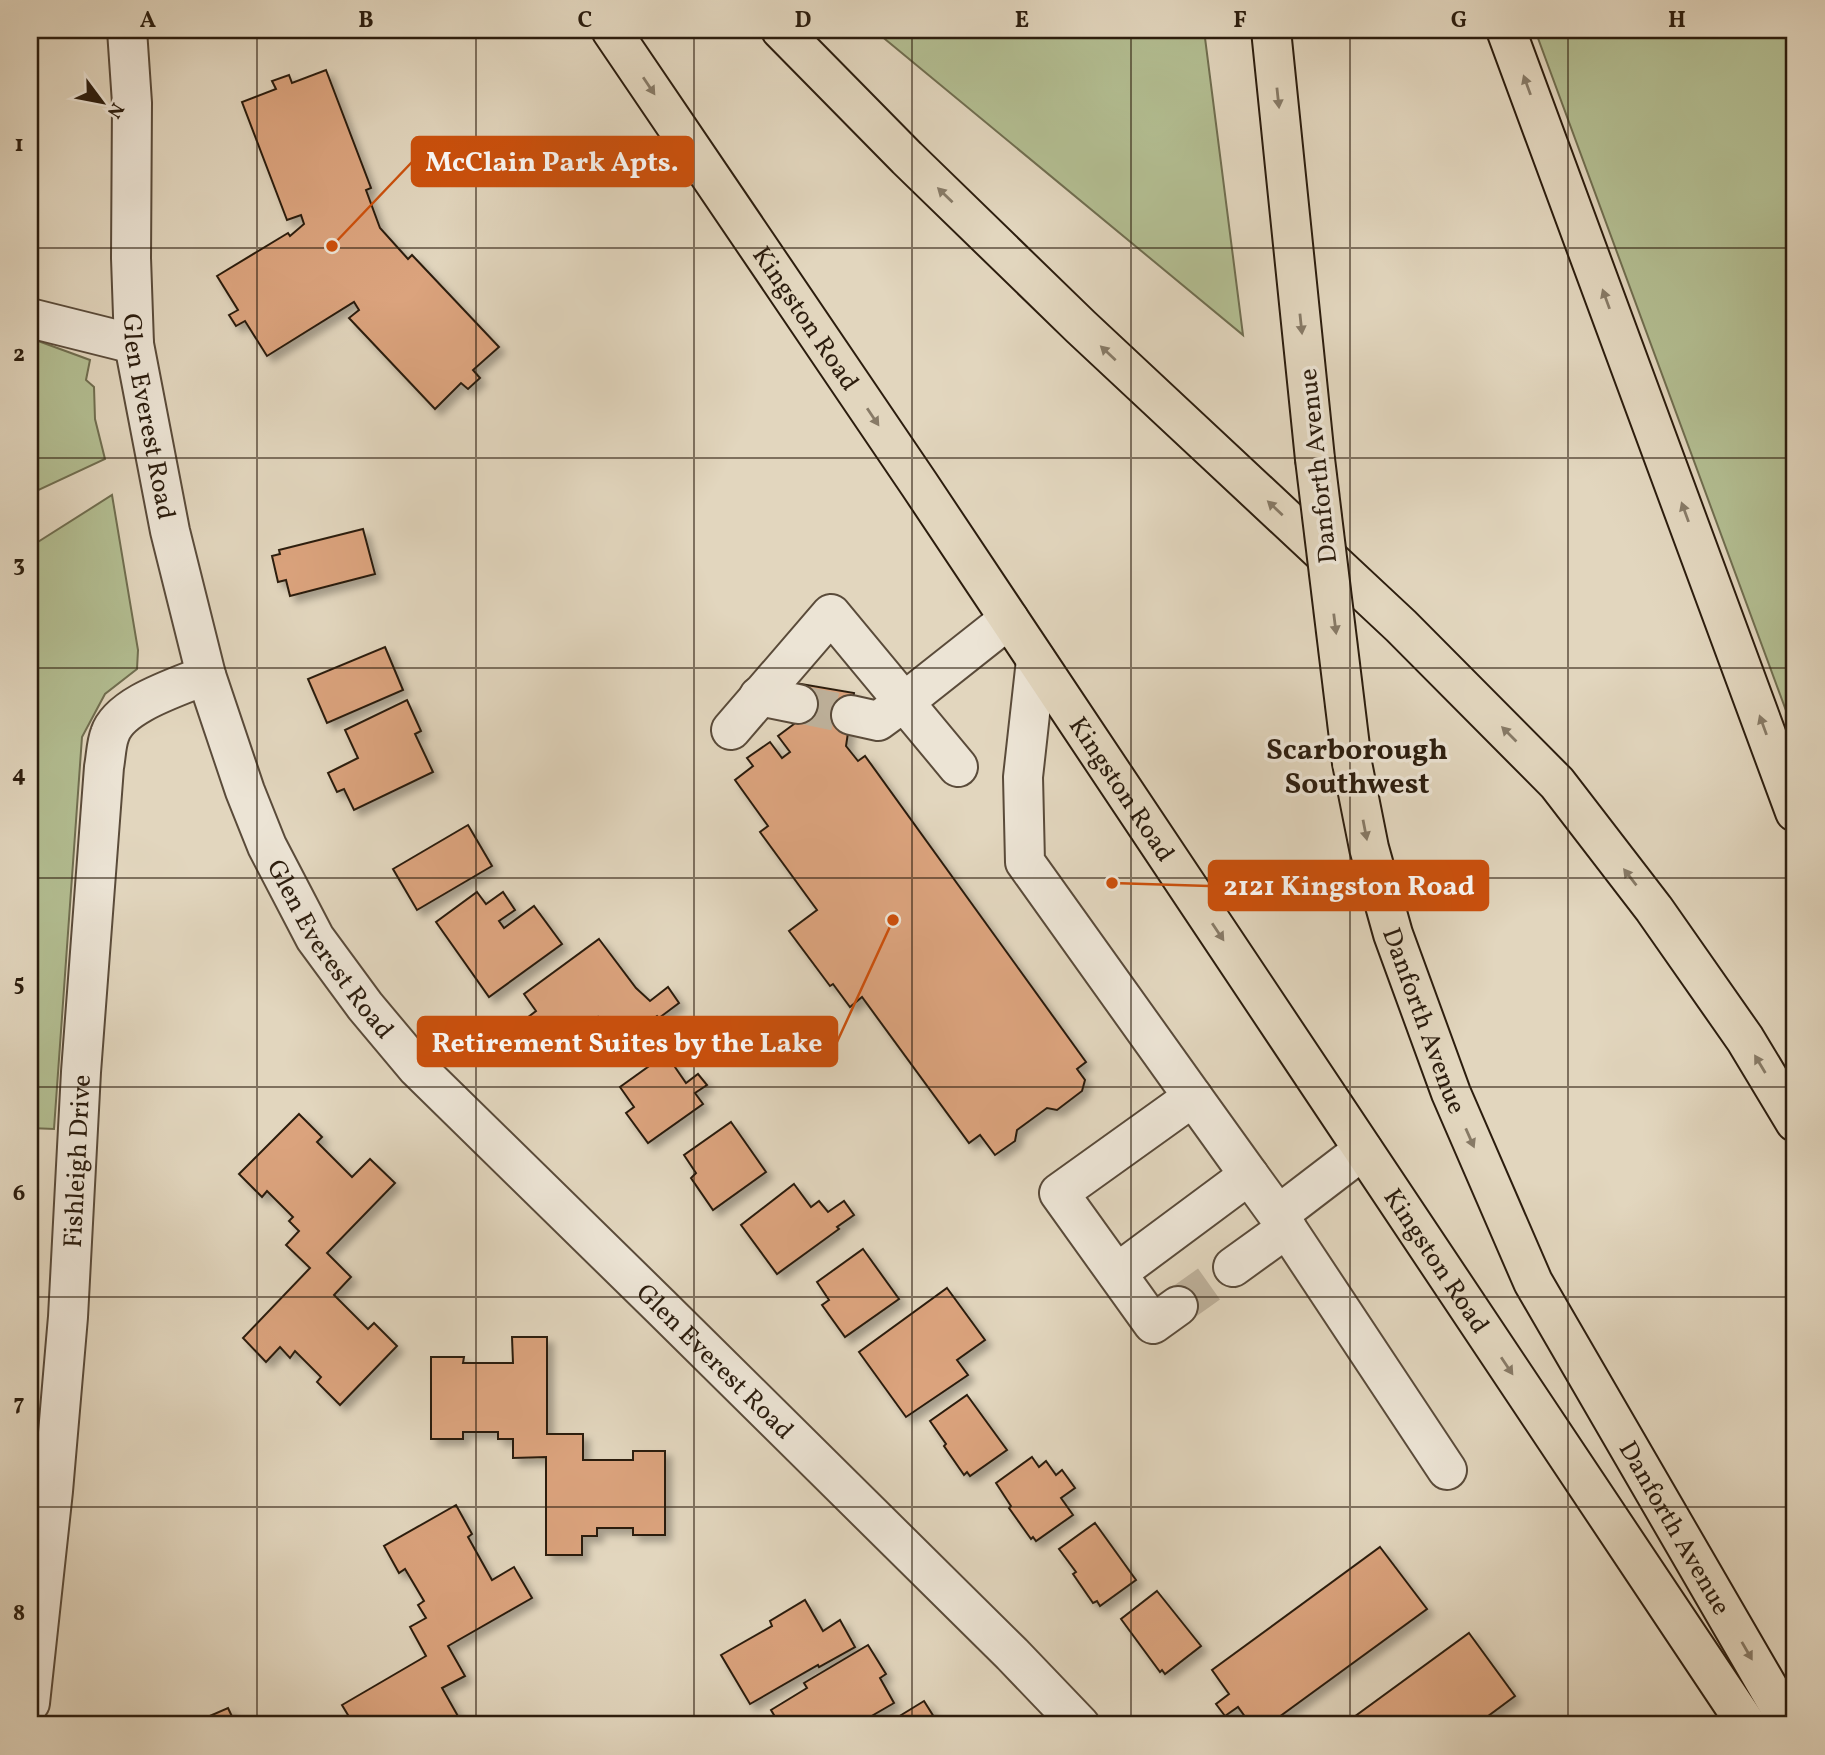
<svg xmlns="http://www.w3.org/2000/svg" width="1825" height="1755" viewBox="0 0 1825 1755" font-family="Vollkorn,serif">
	<style>
		.green { fill: #b3be92; stroke: #706e50; stroke-width: 2 }
		.building { fill: #dba37d; stroke: #2c1d0e; stroke-width: 2; filter: url(#shadow) }
		.lines { fill: none; stroke-linecap: round; stroke-linejoin: round }
		.minor-tunnel { stroke: #beb19b; stroke-width: 38; stroke-dasharray: 38 19; stroke-linecap: butt }
		.minor-casing { stroke: #5a4b3a; stroke-width: 42 }
		.major-casing { stroke: #2c1d0e; stroke-width: 42 }
		.minor { stroke: #ece4d5; stroke-width: 38 }
		.major { stroke: #e2d6be; stroke-width: 38 }
		.major-bridge-casing { stroke: #2c1d0e; stroke-width: 42; stroke-linecap: butt }
		.major-bridge { stroke: #e2d6be; stroke-width: 38 }
		.oneway { fill: #877a66 }
		.grid { fill: none; stroke: #2c1d0e; stroke-width: 2; stroke-opacity: 0.55 }
		.labels { text-anchor: middle; stroke-width: 7; stroke-linejoin: round; paint-order: stroke }
		.street-label { font-size: 26px; fill: #2c1d0e; stroke: #ece4d5 }
		.quarter-label { font-size: 30px; font-weight: bold; fill: #2c1d0e; stroke: #ece4d5 }
		.leader { fill: none; stroke: #cc500c; stroke-width: 2.5 }
		.callout-dot { fill: #cc500c; stroke: #ece4d5; stroke-width: 2.5 }
		.callout { fill: #cc500c; stroke: #cc500c; stroke-width: 2.5 }
		.callout-label { font-size: 28px; text-anchor: middle; font-weight: bold; fill: #fff }
		.neatline { fill: none; stroke: #2c1d0e; stroke-width: 2.5 }
		.grid-label { font-size: 23px; text-anchor: middle; font-weight: bold; fill: #2c1d0e }
	</style>
	<defs>
		<filter id="shadow"><feDropShadow dx="6" dy="6" stdDeviation="3.5" flood-color="#0004"/></filter>
	</defs>
	<rect width="100%" height="100%" fill="#e2d6be"/>
	<filter id="stains"><feTurbulence type="fractalNoise" baseFrequency=".00286" numOctaves="4"/><feColorMatrix values="0 0 0 0 .2 0 0 0 0 .09 0 0 0 0 .02 0 0 0 .5 -.17"/></filter>
	<radialGradient id="worn" r=".72"><stop offset=".6" stop-color="#630" stop-opacity="0"/><stop offset="1" stop-color="#630" stop-opacity=".3"/></radialGradient>
	<g class="green">
		<path d="M 874,30 L 1204,30 L 1243,335 Z"/>
		<path d="M 1535,30 L 1795,30 L 1795,735 Z"/>
		<path d="M 30,338 L 90,360 L 86,380 L 94,387 L 95,419 L 105,459 L 30,494 Z"/>
		<path d="M 112,495 L 138,650 L 137,669 L 105,694 L 82,737 L 54,1129 L 30,1128 L 30,547 Z"/>
	</g>
	<g class="building">
		<path d="M 326,70 L 371,188 L 366,190 L 380,228 L 408,259 L 412,255 L 499,347 L 473,370 L 480,378 L 468,389 L 461,383 L 435,409 L 349,318 L 359,310 L 354,302 L 267,356 L 245,321 L 236,326 L 229,315 L 238,310 L 217,276 L 288,233 L 290,236 L 304,224 L 301,215 L 287,220 L 242,102 L 276,89 L 272,81 L 289,75 L 292,83 Z"/>
		<path d="M 363,529 L 375,574 L 290,596 L 286,580 L 278,582 L 272,556 L 280,554 L 279,550 Z"/>
		<path d="M 385,647 L 403,690 L 327,723 L 308,679 Z"/>
		<path d="M 801,684 L 854,693 L 846,746 L 858,761 L 865,756 L 1086,1062 L 1077,1069 L 1085,1080 L 1082,1091 L 1057,1110 L 1047,1108 L 1017,1130 L 1015,1141 L 995,1155 L 980,1135 L 969,1143 L 862,997 L 850,1007 L 833,984 L 830,986 L 789,931 L 817,910 L 760,832 L 768,826 L 735,780 L 753,766 L 747,758 L 770,742 L 782,758 L 790,752 L 778,736 L 794,724 Z"/>
		<path d="M 407,700 L 421,731 L 415,734 L 433,772 L 354,810 L 344,789 L 337,792 L 328,773 L 358,758 L 345,730 Z"/>
		<path d="M 468,825 L 492,866 L 417,910 L 393,869 Z"/>
		<path d="M 477,892 L 486,904 L 503,892 L 515,910 L 499,921 L 504,928 L 534,906 L 562,944 L 489,997 L 436,922 Z"/>
		<path d="M 599,939 L 636,988 L 650,1001 L 668,987 L 679,1003 L 659,1018 L 657,1016 L 618,1045 L 598,1017 L 555,1049 L 541,1031 L 530,1039 L 519,1024 L 536,1011 L 524,994 Z"/>
		<path d="M 666,1054 L 686,1083 L 698,1074 L 707,1085 L 695,1093 L 703,1104 L 648,1143 L 626,1113 L 634,1107 L 620,1087 Z"/>
		<path d="M 299,1114 L 322,1137 L 317,1142 L 352,1177 L 370,1159 L 395,1183 L 327,1253 L 351,1277 L 334,1295 L 368,1329 L 374,1323 L 397,1346 L 340,1405 L 317,1382 L 321,1377 L 295,1351 L 290,1358 L 280,1347 L 266,1362 L 243,1338 L 310,1268 L 286,1245 L 299,1231 L 289,1221 L 293,1217 L 267,1191 L 262,1197 L 239,1174 Z"/>
		<path d="M 731,1122 L 766,1172 L 713,1210 L 691,1178 L 696,1173 L 684,1155 Z"/>
		<path d="M 794,1184 L 811,1207 L 819,1201 L 828,1212 L 844,1201 L 854,1215 L 837,1227 L 839,1229 L 777,1274 L 741,1225 Z"/>
		<path d="M 863,1249 L 899,1299 L 845,1337 L 822,1305 L 829,1300 L 817,1282 Z"/>
		<path d="M 947,1288 L 985,1340 L 957,1360 L 968,1375 L 906,1417 L 859,1352 Z"/>
		<path d="M 512,1337 L 547,1337 L 547,1434 L 583,1434 L 583,1460 L 633,1460 L 633,1451 L 665,1451 L 665,1535 L 633,1535 L 633,1528 L 597,1528 L 597,1536 L 582,1536 L 582,1555 L 546,1555 L 546,1457 L 513,1458 L 513,1439 L 498,1439 L 498,1432 L 463,1432 L 463,1439 L 431,1439 L 431,1357 L 464,1357 L 463,1363 L 513,1363 Z"/>
		<path d="M 967,1395 L 1007,1450 L 970,1476 L 967,1472 L 964,1475 L 944,1446 L 946,1444 L 930,1421 Z"/>
		<path d="M 1032,1457 L 1039,1467 L 1046,1461 L 1056,1475 L 1062,1470 L 1075,1488 L 1061,1498 L 1073,1515 L 1036,1541 L 1033,1537 L 1031,1539 L 1009,1508 L 1011,1506 L 996,1483 Z"/>
		<path d="M 456,1505 L 472,1534 L 468,1537 L 492,1580 L 514,1567 L 532,1598 L 448,1646 L 465,1676 L 442,1688 L 463,1725 L 354,1725 L 342,1705 L 426,1656 L 410,1627 L 426,1618 L 418,1605 L 424,1601 L 405,1569 L 399,1573 L 384,1546 Z"/>
		<path d="M 1095,1523 L 1136,1580 L 1100,1606 L 1097,1601 L 1093,1603 L 1073,1574 L 1076,1572 L 1059,1549 Z"/>
		<path d="M 1380,1547 L 1427,1609 L 1268,1725 L 1251,1725 L 1238,1707 L 1225,1716 L 1216,1704 L 1229,1694 L 1212,1670 Z"/>
		<path d="M 1157,1591 L 1201,1646 L 1165,1674 L 1162,1670 L 1160,1672 L 1121,1619 Z"/>
		<path d="M 805,1600 L 823,1631 L 840,1620 L 855,1647 L 819,1667 L 818,1665 L 750,1704 L 721,1655 L 772,1626 L 770,1621 Z"/>
		<path d="M 1469,1633 L 1515,1696 L 1476,1725 L 1343,1725 Z"/>
		<path d="M 868,1645 L 886,1674 L 880,1678 L 894,1703 L 856,1725 L 780,1725 L 771,1710 L 807,1688 L 804,1683 Z"/>
		<path d="M 924,1701 L 939,1725 L 885,1725 Z"/>
		<path d="M 228,1708 L 236,1725 L 189,1725 Z"/>
	</g>
	<g class="lines">
		<g class="minor-tunnel">
			<path d="M 798,704 L 851,715"/>
			<path d="M 1178,1306 L 1233,1267"/>
		</g>
		<g class="minor-casing">
			<g id="minor">
				<path id="s1" d="M 127,30 L 132,103 L 131,258 L 134,344 L 170,531 L 206,675 L 245,791 L 267,846 L 315,938 L 365,1006 L 417,1068 L 660,1306 L 1012,1654 L 1080,1725"/>
				<path d="M 30,318 L 134,344"/>
				<path d="M 1036,660 L 1023,777 L 1025,862 L 1193,1097"/>
				<path d="M 759,696 L 798,704"/>
				<path d="M 851,715 L 878,721 L 904,702 L 958,767"/>
				<path d="M 731,730 L 831,614 L 904,702 L 1009,619"/>
				<path d="M 1278,1215 L 1447,1470"/>
				<path d="M 1233,1267 L 1287,1228"/>
				<path d="M 1117,1273 L 1249,1175 L 1278,1215 L 1363,1150"/>
				<path d="M 1178,1306 L 1153,1324 L 1059,1193 L 1193,1097 L 1249,1175"/>
				<path id="s2" d="M 30,1703 L 53,1491 L 68,1317 L 81,1072 L 104,767 C 106,757 106,744 110,734 C 120,704 178,687 206,675"/>
			</g>
		</g>
		<g class="major-casing">
			<g id="major">
				<path id="s3" d="M 611,30 L 919,484 L 1747,1725"/>
				<path d="M 781,30 L 907,158 L 1081,327 L 1401,626 L 1557,783 L 1654,909 L 1745,1039 L 1795,1122"/>
				<path d="M 1271,30 L 1315,459"/>
				<path d="M 1506,30 L 1795,812"/>
				<path id="s4" d="M 1352,763 L 1369,848 L 1393,934 L 1451,1093 L 1533,1282 L 1790,1725"/>
			</g>
		</g>
		<use href="#minor" class="minor"/>
		<use href="#major" class="major"/>
		<g class="major-bridge-casing">
			<path id="major-bridge" d="M 1315,459 L 1352,763"/>
		</g>
		<use href="#major-bridge" class="major-bridge"/>
	</g>
	<defs><path id="oneway-solid" d="M-6-.8H1V-3.2L6.5 0L1 3.2V.8H-6Z" transform="scale(1.75)"/></defs>
	<g class="oneway">
		<use href="#oneway-solid" transform="translate(1527 85) rotate(-110)"/>
		<use href="#oneway-solid" transform="translate(649 86) rotate(56)"/>
		<use href="#oneway-solid" transform="translate(1278 98) rotate(84)"/>
		<use href="#oneway-solid" transform="translate(945 195) rotate(-136)"/>
		<use href="#oneway-solid" transform="translate(1606 299) rotate(-110)"/>
		<use href="#oneway-solid" transform="translate(1301 324) rotate(84)"/>
		<use href="#oneway-solid" transform="translate(1108 353) rotate(-137)"/>
		<use href="#oneway-solid" transform="translate(873 417) rotate(56)"/>
		<use href="#oneway-solid" transform="translate(1275 508) rotate(-137)"/>
		<use href="#oneway-solid" transform="translate(1685 512) rotate(-110)"/>
		<use href="#oneway-solid" transform="translate(1335 624) rotate(83)"/>
		<use href="#oneway-solid" transform="translate(1763 725) rotate(-110)"/>
		<use href="#oneway-solid" transform="translate(1509 734) rotate(-135)"/>
		<use href="#oneway-solid" transform="translate(1365 830) rotate(79)"/>
		<use href="#oneway-solid" transform="translate(1630 877) rotate(-128)"/>
		<use href="#oneway-solid" transform="translate(1218 932) rotate(56)"/>
		<use href="#oneway-solid" transform="translate(1760 1064) rotate(-121)"/>
		<use href="#oneway-solid" transform="translate(1470 1138) rotate(66)"/>
		<use href="#oneway-solid" transform="translate(1507 1366) rotate(56)"/>
		<use href="#oneway-solid" transform="translate(1747 1651) rotate(60)"/>
	</g>
	<path class="grid" d="M 257,30 L 257,1725M 476,30 L 476,1725M 694,30 L 694,1725M 912,30 L 912,1725M 1131,30 L 1131,1725M 1350,30 L 1350,1725M 1568,30 L 1568,1725M 30,248 L 1795,248M 30,458 L 1795,458M 30,668 L 1795,668M 30,878 L 1795,878M 30,1087 L 1795,1087M 30,1297 L 1795,1297M 30,1507 L 1795,1507"/>
	<g class="labels">
		<g class="street-label">
			<text dy="9" stroke="none"><textPath href="#s3" startOffset="348">Kingston Road</textPath></text>
			<text dy="9" stroke="none"><textPath href="#s1" startOffset="388">Glen Everest Road</textPath></text>
			<text transform="translate(1317 466) rotate(-96)" y="9">Danforth Avenue</text>
			<text dy="9" stroke="none"><textPath href="#s3" startOffset="915">Kingston Road</textPath></text>
			<text dy="9" stroke="none"><textPath href="#s1" startOffset="956">Glen Everest Road</textPath></text>
			<text dy="9" stroke="none"><textPath href="#s4" startOffset="268">Danforth Avenue</textPath></text>
			<text dy="9" stroke="none"><textPath href="#s2" startOffset="544">Fishleigh Drive</textPath></text>
			<text dy="9" stroke="none"><textPath href="#s3" startOffset="1482">Kingston Road</textPath></text>
			<text dy="9" stroke="none"><textPath href="#s1" startOffset="1522">Glen Everest Road</textPath></text>
			<text dy="9" stroke="none"><textPath href="#s4" startOffset="835">Danforth Avenue</textPath></text>
		</g>
		<g class="quarter-label">
			<text x="1357" y="759">Scarborough<tspan x="1357" dy="34">Southwest</tspan></text>
		</g>
	</g>
	<path class="leader" d="M332 246L412 162M1112 883L1209 886M893 920L837 1042"/>
	<g class="callout-dot">
		<circle cx="332" cy="246" r="7"/>
		<circle cx="1112" cy="883" r="7"/>
		<circle cx="893" cy="920" r="7"/>
	</g>
	<g class="callout">
		<rect x="412" y="137" width="281" height="49" rx="7"/>
		<rect x="1209" y="861" width="279" height="49" rx="7"/>
		<rect x="418" y="1017" width="419" height="49" rx="7"/>
	</g>
	<g class="callout-label">
		<text x="552" y="171">McClain Park Apts.</text>
		<text x="1349" y="895">2121 Kingston Road</text>
		<text x="627" y="1052">Retirement Suites by the Lake</text>
	</g>
	<rect width="1825" height="1755" fill="none" stroke="#e2d6be" stroke-width="77"/>
	<g transform="translate(102 102) rotate(122)" stroke="#ece4d5" stroke-width="5" paint-order="stroke">
	<path d="M0-5L12 26L0 18L-12 26Z" fill="#2c1d0e"/>
	<text y="-10" font-size="19" font-weight="bold" text-anchor="middle" fill="#2c1d0e">N</text>
	</g>
	<rect x="38" y="38" width="1748" height="1678" class="neatline"/>
	<g class="grid-label">
		<text x="148" y="27">A</text>
		<text x="366" y="27">B</text>
		<text x="585" y="27">C</text>
		<text x="803" y="27">D</text>
		<text x="1022" y="27">E</text>
		<text x="1240" y="27">F</text>
		<text x="1459" y="27">G</text>
		<text x="1677" y="27">H</text>
		<text x="19" y="151">1</text>
		<text x="19" y="361">2</text>
		<text x="19" y="571">3</text>
		<text x="19" y="781">4</text>
		<text x="19" y="990">5</text>
		<text x="19" y="1200">6</text>
		<text x="19" y="1410">7</text>
		<text x="19" y="1620">8</text>
	</g>
	<rect width="100%" height="100%" filter="url(#stains)"/>
	<rect width="100%" height="100%" fill="url(#worn)"/>
</svg>
